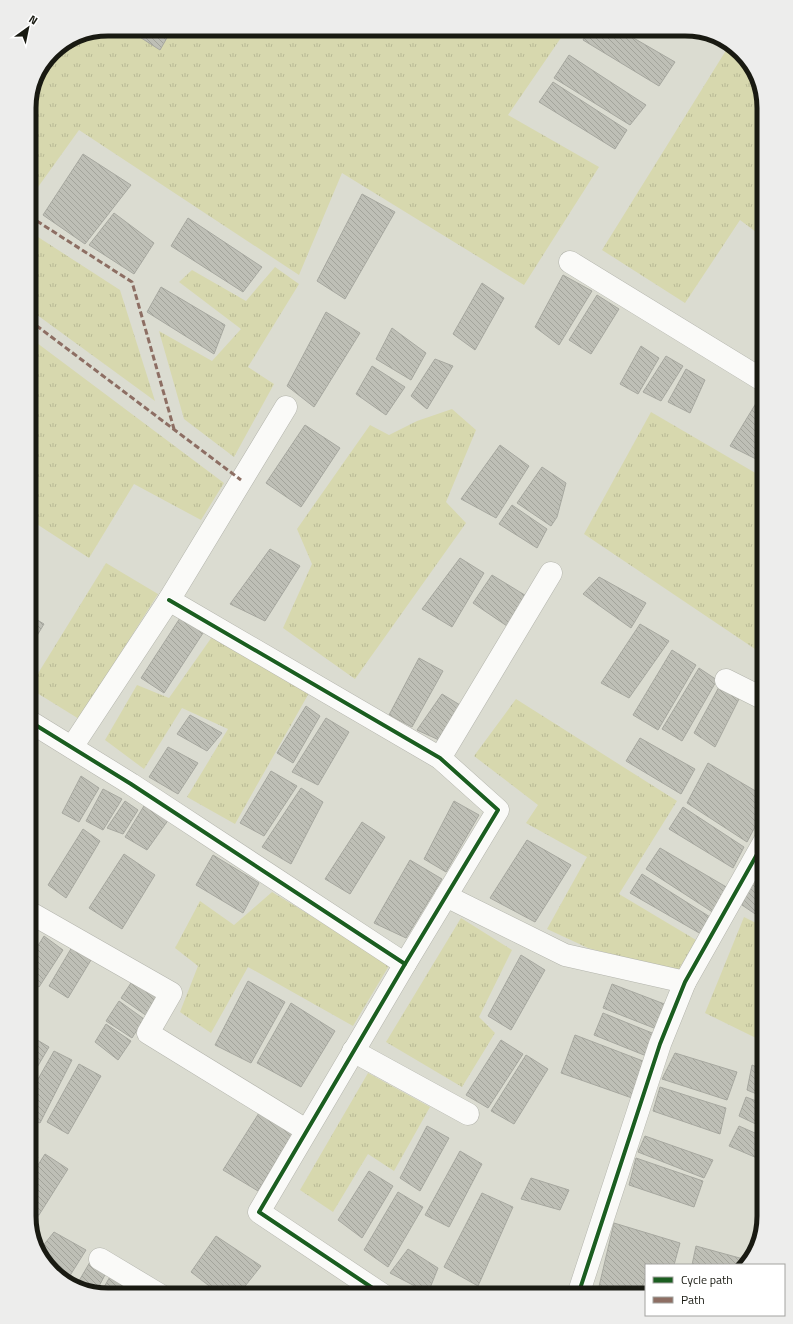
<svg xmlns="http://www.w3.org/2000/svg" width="793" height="1324" viewBox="0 0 793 1324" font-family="'Titillium Web',sans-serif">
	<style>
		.grass { fill: url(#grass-tufts) }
		.building { fill: url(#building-back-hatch); stroke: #a7a8a0 }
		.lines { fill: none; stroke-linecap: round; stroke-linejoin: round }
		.minor-casing { stroke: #b3b4ac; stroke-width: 23 }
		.minor { stroke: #fafaf8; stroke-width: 22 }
		.quiet { stroke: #8d6e63; stroke-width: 3; stroke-dasharray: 6 3; stroke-linecap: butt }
		.cycleway-casing { stroke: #fff; stroke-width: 6 }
		.cycleway { stroke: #1b5e20; stroke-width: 4 }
		.rim { fill: none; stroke: #191a12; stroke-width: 5 }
	</style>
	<defs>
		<pattern id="grass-tufts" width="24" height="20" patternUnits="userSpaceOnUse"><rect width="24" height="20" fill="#d7d8ae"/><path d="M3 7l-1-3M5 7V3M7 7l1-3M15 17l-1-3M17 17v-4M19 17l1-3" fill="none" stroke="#b8b995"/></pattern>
		<pattern id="building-back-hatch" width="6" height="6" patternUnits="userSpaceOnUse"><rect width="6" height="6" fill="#bebfb6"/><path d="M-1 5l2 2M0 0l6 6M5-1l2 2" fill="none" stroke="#a3a49b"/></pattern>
	</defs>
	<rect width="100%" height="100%" fill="#dbdcd1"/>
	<g class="grass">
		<path d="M 108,29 L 567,29 L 508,115 L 599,167 L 524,285 L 342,173 L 299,275 L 79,130 L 33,194 L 29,192 L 29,103 L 35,78 L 52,52 L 78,35 Z"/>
		<path d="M 730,44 L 756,73 L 764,108 L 764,238 L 740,220 L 685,303 L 602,250 Z"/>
		<path d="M 38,237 L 120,290 L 155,401 L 29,309 L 29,251 Z"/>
		<path d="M 275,267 L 299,284 L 248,367 L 274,384 L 234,457 L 184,419 L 159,331 L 212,361 L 241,329 L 179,282 L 192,270 L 246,301 Z"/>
		<path d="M 29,337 L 224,483 L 201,520 L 134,484 L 89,558 L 29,519 Z"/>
		<path d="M 452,409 L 476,430 L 446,502 L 466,523 L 355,679 L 283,628 L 312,564 L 297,529 L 370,425 L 389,435 L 417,421 Z"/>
		<path d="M 651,412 L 764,478 L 764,633 L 755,649 L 584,534 Z"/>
		<path d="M 106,563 L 158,594 L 79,719 L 29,688 Z"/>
		<path d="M 214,634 L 309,693 L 235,824 L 187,797 L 228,729 L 182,708 L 144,769 L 105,740 L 137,685 L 169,698 Z"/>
		<path d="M 516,699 L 677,801 L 619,894 L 696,940 L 678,971 L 588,948 L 547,929 L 587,857 L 526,823 L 538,805 L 474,756 Z"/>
		<path d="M 272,892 L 390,964 L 353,1026 L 248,967 L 211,1033 L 180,1012 L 198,966 L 175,948 L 200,901 L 234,925 Z"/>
		<path d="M 744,917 L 764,927 L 764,1030 L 758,1039 L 705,1013 Z"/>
		<path d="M 461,918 L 512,950 L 479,1017 L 495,1033 L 462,1087 L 386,1042 Z"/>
		<path d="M 368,1073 L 430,1107 L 394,1171 L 368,1154 L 333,1212 L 300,1190 Z"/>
	</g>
	<g class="building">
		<path d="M 137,29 L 172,29 L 160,50 L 135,34 Z"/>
		<path d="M 589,29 L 618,29 L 675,62 L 659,86 L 583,40 Z"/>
		<path d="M 569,55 L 646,105 L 630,125 L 554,78 Z"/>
		<path d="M 553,82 L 627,130 L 615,149 L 539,102 Z"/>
		<path d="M 83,154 L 131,185 L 85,244 L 43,215 Z"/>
		<path d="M 362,194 L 395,212 L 345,299 L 317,281 Z"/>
		<path d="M 114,213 L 154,243 L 134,274 L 89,245 Z"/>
		<path d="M 188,218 L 262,267 L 243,292 L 171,246 Z"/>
		<path d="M 563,275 L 592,291 L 559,345 L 535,327 Z"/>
		<path d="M 482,283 L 504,298 L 475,350 L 453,334 Z"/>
		<path d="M 161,287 L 225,325 L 214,354 L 147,312 Z"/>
		<path d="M 597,295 L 619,309 L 591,354 L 569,340 Z"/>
		<path d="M 326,312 L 360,333 L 314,407 L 287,386 Z"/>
		<path d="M 392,328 L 426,353 L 411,380 L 376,359 Z"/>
		<path d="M 641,346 L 659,358 L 638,394 L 620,384 Z"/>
		<path d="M 666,356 L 683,366 L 661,401 L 643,392 Z"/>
		<path d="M 435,359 L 453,366 L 427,409 L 411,396 Z"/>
		<path d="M 372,366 L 405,387 L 386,415 L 356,394 Z"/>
		<path d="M 686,369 L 705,380 L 690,413 L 668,402 Z"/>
		<path d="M 761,395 L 764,397 L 764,446 L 756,459 L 730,446 Z"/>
		<path d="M 305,425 L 340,448 L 301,507 L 266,483 Z"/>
		<path d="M 500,445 L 529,466 L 496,518 L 461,499 Z"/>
		<path d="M 542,467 L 566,483 L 557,517 L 551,526 L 517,503 Z"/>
		<path d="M 512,505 L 547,529 L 537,548 L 499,524 Z"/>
		<path d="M 270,549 L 300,566 L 265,621 L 230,604 Z"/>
		<path d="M 460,558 L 484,573 L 452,627 L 422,609 Z"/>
		<path d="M 492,575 L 528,597 L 507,626 L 473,603 Z"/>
		<path d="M 599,577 L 646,603 L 631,628 L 583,594 Z"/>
		<path d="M 29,615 L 44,624 L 29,649 Z"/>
		<path d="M 182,615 L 205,630 L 164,693 L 141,678 Z"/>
		<path d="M 640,624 L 669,641 L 629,698 L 601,683 Z"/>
		<path d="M 672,650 L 696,665 L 658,730 L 633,715 Z"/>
		<path d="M 419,658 L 443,671 L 412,727 L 389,715 Z"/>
		<path d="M 699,668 L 717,680 L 682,741 L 662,729 Z"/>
		<path d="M 719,687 L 739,699 L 715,747 L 694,733 Z"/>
		<path d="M 442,694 L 460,705 L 439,740 L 417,730 Z"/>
		<path d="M 306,706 L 320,716 L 293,763 L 277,753 Z"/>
		<path d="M 190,715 L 222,733 L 207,751 L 177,734 Z"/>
		<path d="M 326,718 L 349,732 L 318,785 L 292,772 Z"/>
		<path d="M 640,738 L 695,769 L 681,794 L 626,761 Z"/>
		<path d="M 168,747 L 198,763 L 178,794 L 149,777 Z"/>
		<path d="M 708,763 L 764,796 L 764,810 L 747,842 L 687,803 Z"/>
		<path d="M 271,771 L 297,786 L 264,836 L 240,823 Z"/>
		<path d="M 81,776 L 99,788 L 79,822 L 62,813 Z"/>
		<path d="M 301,788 L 323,802 L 291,864 L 262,847 Z"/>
		<path d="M 103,789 L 122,799 L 103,830 L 86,821 Z"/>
		<path d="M 125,801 L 138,810 L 123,834 L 107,828 Z"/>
		<path d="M 454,801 L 479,815 L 446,872 L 424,859 Z"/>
		<path d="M 144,806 L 169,819 L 147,850 L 125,837 Z"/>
		<path d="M 683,807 L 744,847 L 733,868 L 669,829 Z"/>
		<path d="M 362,822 L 385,837 L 350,894 L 325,879 Z"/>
		<path d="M 83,829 L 100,841 L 66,898 L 48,885 Z"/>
		<path d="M 527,840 L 571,865 L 535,922 L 490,898 Z"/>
		<path d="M 660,848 L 728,888 L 714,913 L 646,869 Z"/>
		<path d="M 124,854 L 155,875 L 122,929 L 89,908 Z"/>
		<path d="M 213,855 L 259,883 L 243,913 L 196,885 Z"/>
		<path d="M 410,860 L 442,879 L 406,938 L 374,923 Z"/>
		<path d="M 764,860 L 764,880 L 756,875 Z"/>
		<path d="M 642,874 L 710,917 L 701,934 L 630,893 Z"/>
		<path d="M 751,879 L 764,887 L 764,920 L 742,905 Z"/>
		<path d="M 44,936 L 63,950 L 39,987 L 29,980 L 29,960 Z"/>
		<path d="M 72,947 L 91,960 L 68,998 L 49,986 Z"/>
		<path d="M 521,955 L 545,970 L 511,1030 L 488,1016 Z"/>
		<path d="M 133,980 L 159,996 L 147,1016 L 121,998 Z"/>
		<path d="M 248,981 L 285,1002 L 251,1063 L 215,1045 Z"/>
		<path d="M 612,984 L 667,1005 L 659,1030 L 603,1008 Z"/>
		<path d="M 119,1001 L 144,1019 L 132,1038 L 106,1021 Z"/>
		<path d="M 291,1003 L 335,1031 L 301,1087 L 257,1063 Z"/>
		<path d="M 603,1013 L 657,1035 L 649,1057 L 594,1035 Z"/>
		<path d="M 106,1024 L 131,1041 L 118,1060 L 95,1042 Z"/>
		<path d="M 29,1035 L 49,1047 L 29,1081 Z"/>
		<path d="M 575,1035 L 643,1061 L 632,1098 L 561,1073 Z"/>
		<path d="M 501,1040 L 523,1054 L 488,1108 L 466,1095 Z"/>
		<path d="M 764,1045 L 764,1063 L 759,1061 Z"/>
		<path d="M 54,1051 L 72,1060 L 40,1123 L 29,1119 L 29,1095 Z"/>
		<path d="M 675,1053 L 737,1072 L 727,1100 L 662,1079 Z"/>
		<path d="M 526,1055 L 548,1069 L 514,1124 L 491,1111 Z"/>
		<path d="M 79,1064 L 101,1076 L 68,1134 L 47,1122 Z"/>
		<path d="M 752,1065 L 764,1070 L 764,1097 L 747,1090 Z"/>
		<path d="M 660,1087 L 726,1108 L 720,1134 L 653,1111 Z"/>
		<path d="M 746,1097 L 764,1104 L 764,1128 L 739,1116 Z"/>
		<path d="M 259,1113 L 293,1133 L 258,1191 L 223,1170 Z"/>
		<path d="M 427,1126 L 449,1138 L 420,1191 L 400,1178 Z"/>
		<path d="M 739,1126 L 764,1137 L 764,1161 L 729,1146 Z"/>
		<path d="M 645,1136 L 713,1160 L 704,1178 L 638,1152 Z"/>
		<path d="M 460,1151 L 482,1164 L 449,1227 L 425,1215 Z"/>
		<path d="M 29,1152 L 38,1157 L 29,1172 Z"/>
		<path d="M 45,1154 L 68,1169 L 32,1226 L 29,1216 L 29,1179 Z"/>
		<path d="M 636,1158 L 703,1181 L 694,1207 L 629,1185 Z"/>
		<path d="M 369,1171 L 393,1186 L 362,1238 L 338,1220 Z"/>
		<path d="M 531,1178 L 569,1190 L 560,1210 L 521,1199 Z"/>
		<path d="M 398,1192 L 423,1207 L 388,1267 L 364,1250 Z"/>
		<path d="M 482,1193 L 513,1207 L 478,1286 L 444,1267 Z"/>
		<path d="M 614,1223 L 680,1243 L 674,1265 L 646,1265 L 646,1276 L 640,1295 L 597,1295 Z"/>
		<path d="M 54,1232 L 86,1250 L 66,1282 L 38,1252 Z"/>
		<path d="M 216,1236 L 261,1266 L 238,1295 L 221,1295 L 191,1272 Z"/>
		<path d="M 696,1246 L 747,1260 L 746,1264 L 745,1265 L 692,1265 Z"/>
		<path d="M 408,1249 L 438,1268 L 428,1293 L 390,1273 Z"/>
		<path d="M 90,1262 L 107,1271 L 96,1292 L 76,1286 Z"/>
		<path d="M 111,1275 L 128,1284 L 122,1295 L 100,1294 Z"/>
		<path d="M 133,1286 L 145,1295 L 127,1295 Z"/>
	</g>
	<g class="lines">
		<g class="minor-casing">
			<g id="minor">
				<path d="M 570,262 L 764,381"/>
				<path d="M 169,600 L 440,758 L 498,810 L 405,964 L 259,1212 L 383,1295"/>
				<path d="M 726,680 L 764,699"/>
				<path d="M 29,721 L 131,784 L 405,964"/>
				<path d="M 72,747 L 169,600 L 286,407"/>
				<path d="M 440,758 L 551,573"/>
				<path d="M 446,896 L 565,955 L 685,982"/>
				<path d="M 29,912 L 171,993 L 148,1033 L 306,1130"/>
				<path d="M 353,1051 L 468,1114"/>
				<path d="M 100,1259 L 160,1295"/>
				<path d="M 578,1295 L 660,1044 L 685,982 L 764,842"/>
			</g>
		</g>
		<use href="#minor" class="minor"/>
		<g class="quiet">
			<path d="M 29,216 L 132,282 L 174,429"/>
			<path d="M 29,320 L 241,480"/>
		</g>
		<g class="cycleway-casing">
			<g id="cycleway">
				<path d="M 169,600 L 440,758 L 498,810 L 405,964 L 259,1212 L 383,1295"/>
				<path d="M 29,721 L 131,784 L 405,964"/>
				<path d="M 578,1295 L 660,1044 L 685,982 L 764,842"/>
			</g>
		</g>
		<use href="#cycleway" class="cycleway"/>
	</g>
	<path d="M0 0H793V1324H0ZM108 36H685A72 72 0 0 1 757 108V1216A72 72 0 0 1 685 1288H108A72 72 0 0 1 36 1216V108A72 72 0 0 1 108 36Z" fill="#ededec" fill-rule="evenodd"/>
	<path class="rim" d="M108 36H685A72 72 0 0 1 757 108V1216A72 72 0 0 1 685 1288H108A72 72 0 0 1 36 1216V108A72 72 0 0 1 108 36Z"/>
	<rect x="645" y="1264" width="140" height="52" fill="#ffffff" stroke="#a3a3a0"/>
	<rect x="653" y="1277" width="20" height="6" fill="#1b5e20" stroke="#a3a3a0"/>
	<text x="681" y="1284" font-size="12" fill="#191a12">Cycle path</text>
	<rect x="653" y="1297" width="20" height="6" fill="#8d6e63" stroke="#a3a3a0"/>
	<text x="681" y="1304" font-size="12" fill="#191a12">Path</text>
	<g transform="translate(28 28) rotate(33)" stroke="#ffffff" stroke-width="3" paint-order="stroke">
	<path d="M0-3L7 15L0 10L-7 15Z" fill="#191a12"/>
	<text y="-6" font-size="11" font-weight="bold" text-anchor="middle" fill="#191a12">N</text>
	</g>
</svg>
